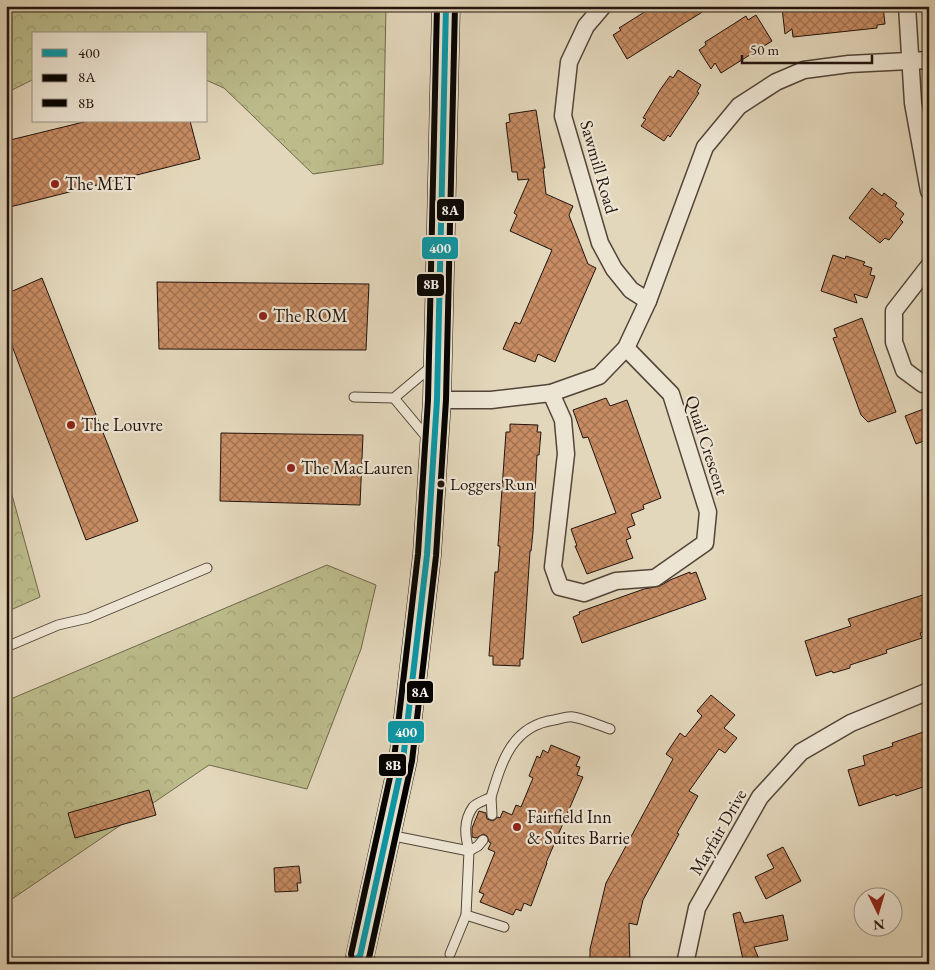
<svg xmlns="http://www.w3.org/2000/svg" width="935" height="970" viewBox="0 0 935 970" font-family="'EB Garamond',serif">
	<style>
		.forest { fill: url(#forest-crowns); stroke: #6f684c }
		.building { fill: url(#building-cross-hatch); stroke: #22130d }
		.lines { fill: none; stroke-linecap: round; stroke-linejoin: round }
		.service-casing { stroke: #524438; stroke-width: 11 }
		.minor-casing { stroke: #524438; stroke-width: 19 }
		.primary-casing { stroke: #22130d; stroke-width: 29 }
		.service { stroke: #ede5d3; stroke-width: 9 }
		.minor { stroke: #ede5d3; stroke-width: 16 }
		.primary { stroke: #e3d7bb; stroke-width: 26 }
		.bus-1-casing { stroke: #ede5d3; stroke-width: 10 }
		.bus-2-casing { stroke: #ede5d3; stroke-width: 10 }
		.bus-3-casing { stroke: #ede5d3; stroke-width: 10 }
		.bus-1 { stroke: #0898a8; stroke-width: 6 }
		.bus-2 { stroke: #000; stroke-width: 6 }
		.bus-3 { stroke: #000; stroke-width: 6 }
		.poi-dot { fill: #8f2418; stroke: #ede5d3; stroke-width: 2 }
		.bus-dot { fill: #22130d; stroke: #ede5d3; stroke-width: 2 }
		.labels { text-anchor: middle; stroke-width: 4.5; stroke-linejoin: round; paint-order: stroke }
		.bus-label { font-size: 17px; fill: #22130d; stroke: #ede5d3; text-anchor: start }
		.street-label { font-size: 18px; fill: #22130d; stroke: #ede5d3 }
		.poi-label { font-size: 18px; fill: #22130d; stroke: #ede5d3; text-anchor: start }
		.line-badge { stroke: #ede5d3; stroke-width: 2 }
		.badge-label { font-size: 14px; text-anchor: middle; font-weight: bold; fill: #fff }
	</style>
	<defs>
		<pattern id="forest-crowns" width="20" height="18" patternUnits="userSpaceOnUse" patternTransform="scale(1.25)"><rect width="20" height="18" fill="#bcbc8b"/><path d="M2 6a3 3 0 1 1 6 0M12 15a3 3 0 1 1 6 0" fill="none" stroke="#a1a177"/></pattern>
		<pattern id="building-cross-hatch" width="8" height="8" patternUnits="userSpaceOnUse" patternTransform="scale(1.25)"><rect width="8" height="8" fill="#c78c63"/><path d="M0 0l8 8M0 8l8-8" fill="none" stroke="#a17150"/></pattern>
	</defs>
	<rect width="100%" height="100%" fill="#e3d7bb"/>
	<filter id="stains"><feTurbulence type="fractalNoise" baseFrequency=".004" numOctaves="4"/><feColorMatrix values="0 0 0 0 .2 0 0 0 0 .09 0 0 0 0 .02 0 0 0 .5 -.17"/></filter>
	<radialGradient id="worn" r=".72"><stop offset=".6" stop-color="#630" stop-opacity="0"/><stop offset="1" stop-color="#630" stop-opacity=".3"/></radialGradient>
	<g class="forest">
		<path d="M 6,6 L 386,6 L 383,164 L 313,174 L 224,88 L 206,80 L 206,34 L 34,34 L 34,79 L 6,93 Z"/>
		<path d="M 6,473 L 40,597 L 6,612 Z"/>
		<path d="M 327,565 L 376,585 L 361,649 L 307,789 L 209,765 L 12,899 L 6,896 L 6,701 Z"/>
	</g>
	<g class="building">
		<path d="M 654,6 L 712,6 L 627,59 L 613,35 L 621,30 L 619,28 Z"/>
		<path d="M 793,6 L 883,6 L 885,24 L 877,25 L 877,28 L 793,37 L 792,29 L 785,34 L 782,8 Z"/>
		<path d="M 756,15 L 772,41 L 721,73 L 715,63 L 711,69 L 699,50 L 706,45 L 705,42 L 732,25 L 746,16 L 748,20 Z"/>
		<path d="M 678,70 L 701,85 L 697,92 L 699,93 L 670,137 L 668,135 L 664,141 L 641,126 L 646,119 L 643,118 L 660,90 L 670,76 L 673,78 Z"/>
		<path d="M 536,110 L 545,168 L 543,168 L 546,194 L 573,206 L 569,215 L 570,218 L 588,264 L 596,268 L 555,362 L 538,354 L 535,362 L 503,349 L 515,322 L 520,324 L 552,250 L 510,231 L 517,215 L 514,213 L 529,179 L 518,180 L 517,172 L 512,172 L 506,123 L 510,122 L 509,114 Z"/>
		<path d="M 88,121 L 190,121 L 200,159 L 6,208 L 6,141 Z"/>
		<path d="M 872,188 L 882,196 L 884,193 L 897,203 L 895,206 L 904,214 L 900,219 L 903,222 L 889,240 L 885,238 L 880,243 L 849,218 Z"/>
		<path d="M 833,255 L 845,259 L 846,256 L 865,262 L 863,265 L 872,268 L 870,275 L 875,276 L 867,298 L 854,294 L 857,303 L 821,291 Z"/>
		<path d="M 42,278 L 138,521 L 86,540 L 6,330 L 6,294 Z"/>
		<path d="M 157,282 L 369,284 L 366,350 L 159,349 Z"/>
		<path d="M 862,318 L 896,412 L 868,422 L 861,415 L 833,338 L 837,337 L 834,329 Z"/>
		<path d="M 606,398 L 610,406 L 627,400 L 661,498 L 643,505 L 644,509 L 631,514 L 635,525 L 627,528 L 631,538 L 626,540 L 633,558 L 587,574 L 575,546 L 577,546 L 571,529 L 616,513 L 588,437 L 583,438 L 573,410 Z"/>
		<path d="M 929,407 L 929,439 L 916,444 L 905,416 Z"/>
		<path d="M 510,424 L 538,425 L 537,432 L 541,432 L 539,455 L 537,455 L 533,532 L 531,551 L 530,551 L 523,659 L 520,659 L 520,666 L 493,665 L 493,656 L 489,656 L 495,572 L 498,572 L 500,546 L 498,546 L 506,432 L 510,432 Z"/>
		<path d="M 221,433 L 363,435 L 360,505 L 220,501 Z"/>
		<path d="M 690,572 L 690,574 L 696,572 L 706,599 L 582,643 L 573,617 L 580,614 L 579,612 L 644,589 L 660,586 L 670,580 Z"/>
		<path d="M 929,593 L 929,630 L 920,633 L 922,638 L 886,650 L 887,653 L 850,665 L 850,668 L 833,673 L 832,671 L 816,676 L 805,641 L 851,626 L 848,619 Z"/>
		<path d="M 711,695 L 735,715 L 724,728 L 737,738 L 725,753 L 719,749 L 689,791 L 698,796 L 677,833 L 679,834 L 643,900 L 637,925 L 629,923 L 630,964 L 590,964 L 590,949 L 606,883 L 673,759 L 666,754 L 680,733 L 685,737 L 702,716 L 697,711 Z"/>
		<path d="M 929,730 L 929,785 L 896,796 L 895,794 L 859,806 L 848,770 L 865,765 L 863,756 L 893,746 L 892,743 Z"/>
		<path d="M 551,745 L 580,757 L 576,766 L 580,767 L 577,775 L 583,777 L 546,863 L 547,863 L 531,906 L 524,903 L 521,911 L 516,909 L 513,915 L 480,902 L 484,894 L 479,892 L 495,852 L 488,849 L 491,843 L 489,842 L 487,836 L 484,834 L 476,838 L 472,837 L 472,828 L 479,811 L 486,813 L 487,819 L 493,821 L 498,817 L 500,818 L 503,811 L 512,815 L 516,805 L 521,807 L 533,778 L 529,776 L 537,756 L 540,758 L 543,750 L 548,753 Z"/>
		<path d="M 149,790 L 156,815 L 75,838 L 68,813 Z"/>
		<path d="M 783,847 L 801,881 L 766,899 L 755,877 L 774,868 L 767,855 Z"/>
		<path d="M 299,866 L 301,883 L 297,883 L 298,891 L 275,892 L 274,868 Z"/>
		<path d="M 740,912 L 744,923 L 783,915 L 788,940 L 754,947 L 761,964 L 744,964 L 733,914 Z"/>
	</g>
	<g class="lines">
		<g class="service-casing">
			<g id="service">
				<path d="M 354,397 L 394,398 L 432,366"/>
				<path d="M 394,398 L 429,440"/>
				<path d="M 6,647 L 58,625 L 88,618 L 207,568"/>
				<path d="M 491,797 L 492,815"/>
				<path d="M 389,835 L 469,851 L 466,915 L 450,954"/>
				<path d="M 483,840 L 478,846 L 469,851 C 465,836 463,821 473,807 C 476,803 486,800 491,797 C 502,761 512,726 554,720 C 560,719 567,716 573,717 C 585,719 598,725 610,729"/>
				<path d="M 466,915 L 504,927"/>
			</g>
		</g>
		<g class="minor-casing">
			<g id="minor">
				<path d="M 603,6 L 586,26 L 569,62 L 563,116 L 600,243 L 614,269 L 631,290 L 648,301"/>
				<path d="M 907,6 L 913,103 L 929,191"/>
				<path d="M 929,266 L 894,311 L 894,342 L 904,370 L 923,384 L 929,383"/>
				<path d="M 551,393 L 563,420 L 566,454 L 553,567 L 560,587 L 584,593 L 616,581 L 655,578 L 705,543 L 708,512 L 671,394 L 626,348"/>
				<path d="M 437,400 L 491,400 L 551,393 L 599,376 L 626,348 L 648,301 L 705,147 L 739,106 L 776,82 L 804,70 L 849,64 L 929,60"/>
				<path d="M 685,964 L 697,908 L 760,797 L 801,752 L 851,723 L 929,691"/>
			</g>
		</g>
		<g class="primary-casing">
			<path id="primary" d="M 362,964 L 360,956 L 403,760 L 427,555 L 437,400 L 446,6"/>
		</g>
		<use href="#service" class="service"/>
		<use href="#minor" class="minor"/>
		<use href="#primary" class="primary"/>
		<g class="bus-1-casing">
			<path id="bus-1" d="M 349,964 L 360,956 L 403,760 L 427,555 L 437,400 L 446,6"/>
		</g>
		<g class="bus-2-casing">
			<path id="bus-2" d="M 364,964 L 369,958 L 412,761 L 436,556 L 446,400 L 455,6"/>
		</g>
		<g class="bus-3-casing">
			<path id="bus-3" d="M 353,964 L 351,954 L 394,759 L 418,554 L 428,400 L 437,6"/>
		</g>
		<use href="#bus-1" class="bus-1"/>
		<use href="#bus-2" class="bus-2"/>
		<use href="#bus-3" class="bus-3"/>
	</g>
	<g class="poi-dot">
		<circle cx="55" cy="184" r="5"/>
		<circle cx="263" cy="316" r="5"/>
		<circle cx="71" cy="425" r="5"/>
		<circle cx="291" cy="468" r="5"/>
		<circle cx="517" cy="827" r="5"/>
	</g>
	<circle class="bus-dot" cx="441" cy="484" r="4.5"/>
	<g class="labels">
		<g class="bus-label">
			<text x="450" y="490">Loggers Run</text>
		</g>
		<g class="street-label">
			<text transform="translate(599 167) rotate(74)" y="6">Sawmill Road</text>
			<text transform="translate(707 445) rotate(72)" y="6">Quail Crescent</text>
			<text transform="translate(718 832) rotate(-60)" y="6">Mayfair Drive</text>
		</g>
		<g class="poi-label">
			<text x="65" y="190">The MET</text>
			<text x="273" y="322">The ROM</text>
			<text x="81" y="431">The Louvre</text>
			<text x="301" y="474">The MacLauren</text>
			<text x="527" y="823">Fairfield Inn<tspan x="527" dy="21">&amp; Suites Barrie</tspan></text>
		</g>
	</g>
	<g class="line-badge">
		<rect x="436" y="198" width="29" height="24" rx="5" fill="#000"/>
		<rect x="421" y="236" width="38" height="24" rx="5" fill="#0898a8"/>
		<rect x="416" y="273" width="29" height="24" rx="5" fill="#000"/>
		<rect x="406" y="680" width="28" height="24" rx="5" fill="#000"/>
		<rect x="387" y="720" width="38" height="24" rx="5" fill="#0898a8"/>
		<rect x="378" y="753" width="29" height="24" rx="5" fill="#000"/>
	</g>
	<g class="badge-label">
		<text x="450" y="215">8A</text>
		<text x="440" y="253">400</text>
		<text x="431" y="289">8B</text>
		<text x="420" y="697">8A</text>
		<text x="406" y="737">400</text>
		<text x="393" y="770">8B</text>
	</g>
	<rect width="935" height="970" fill="none" stroke="#e3d7bb" stroke-width="25"/>
	<rect x="8" y="8" width="920" height="955" fill="none" stroke="#22130d" stroke-width="2.5"/>
	<rect x="12" y="12" width="910" height="945" fill="none" stroke="#22130d"/>
	<rect x="32" y="32" width="175" height="90" fill="#ede5d3" stroke="#9c9184"/>
	<rect x="42" y="49" width="25" height="8" fill="#0898a8" stroke="#9c9184"/>
	<text x="78" y="58" font-size="15" fill="#22130d">400</text>
	<rect x="42" y="74" width="25" height="8" fill="#000000" stroke="#9c9184"/>
	<text x="78" y="82" font-size="15" fill="#22130d">8A</text>
	<rect x="42" y="99" width="25" height="8" fill="#000000" stroke="#9c9184"/>
	<text x="78" y="108" font-size="15" fill="#22130d">8B</text>
	<g transform="translate(878 912) rotate(175)"><circle r="24" fill="#ede5d3" stroke="#9c9184"/>
	<path d="M0-4L9 19L0 12L-9 19Z" fill="#8f2418"/>
	<text y="-8" font-size="14" font-weight="bold" text-anchor="middle" fill="#22130d">N</text>
	</g>
	<path d="M742 55v8h130v-8" fill="none" stroke="#22130d" stroke-width="2.5"/>
	<text x="750" y="55" font-size="15" fill="#22130d" stroke="#ede5d3" stroke-width="4" paint-order="stroke">50 m</text>
	<rect width="100%" height="100%" filter="url(#stains)"/>
	<rect width="100%" height="100%" fill="url(#worn)"/>
</svg>
